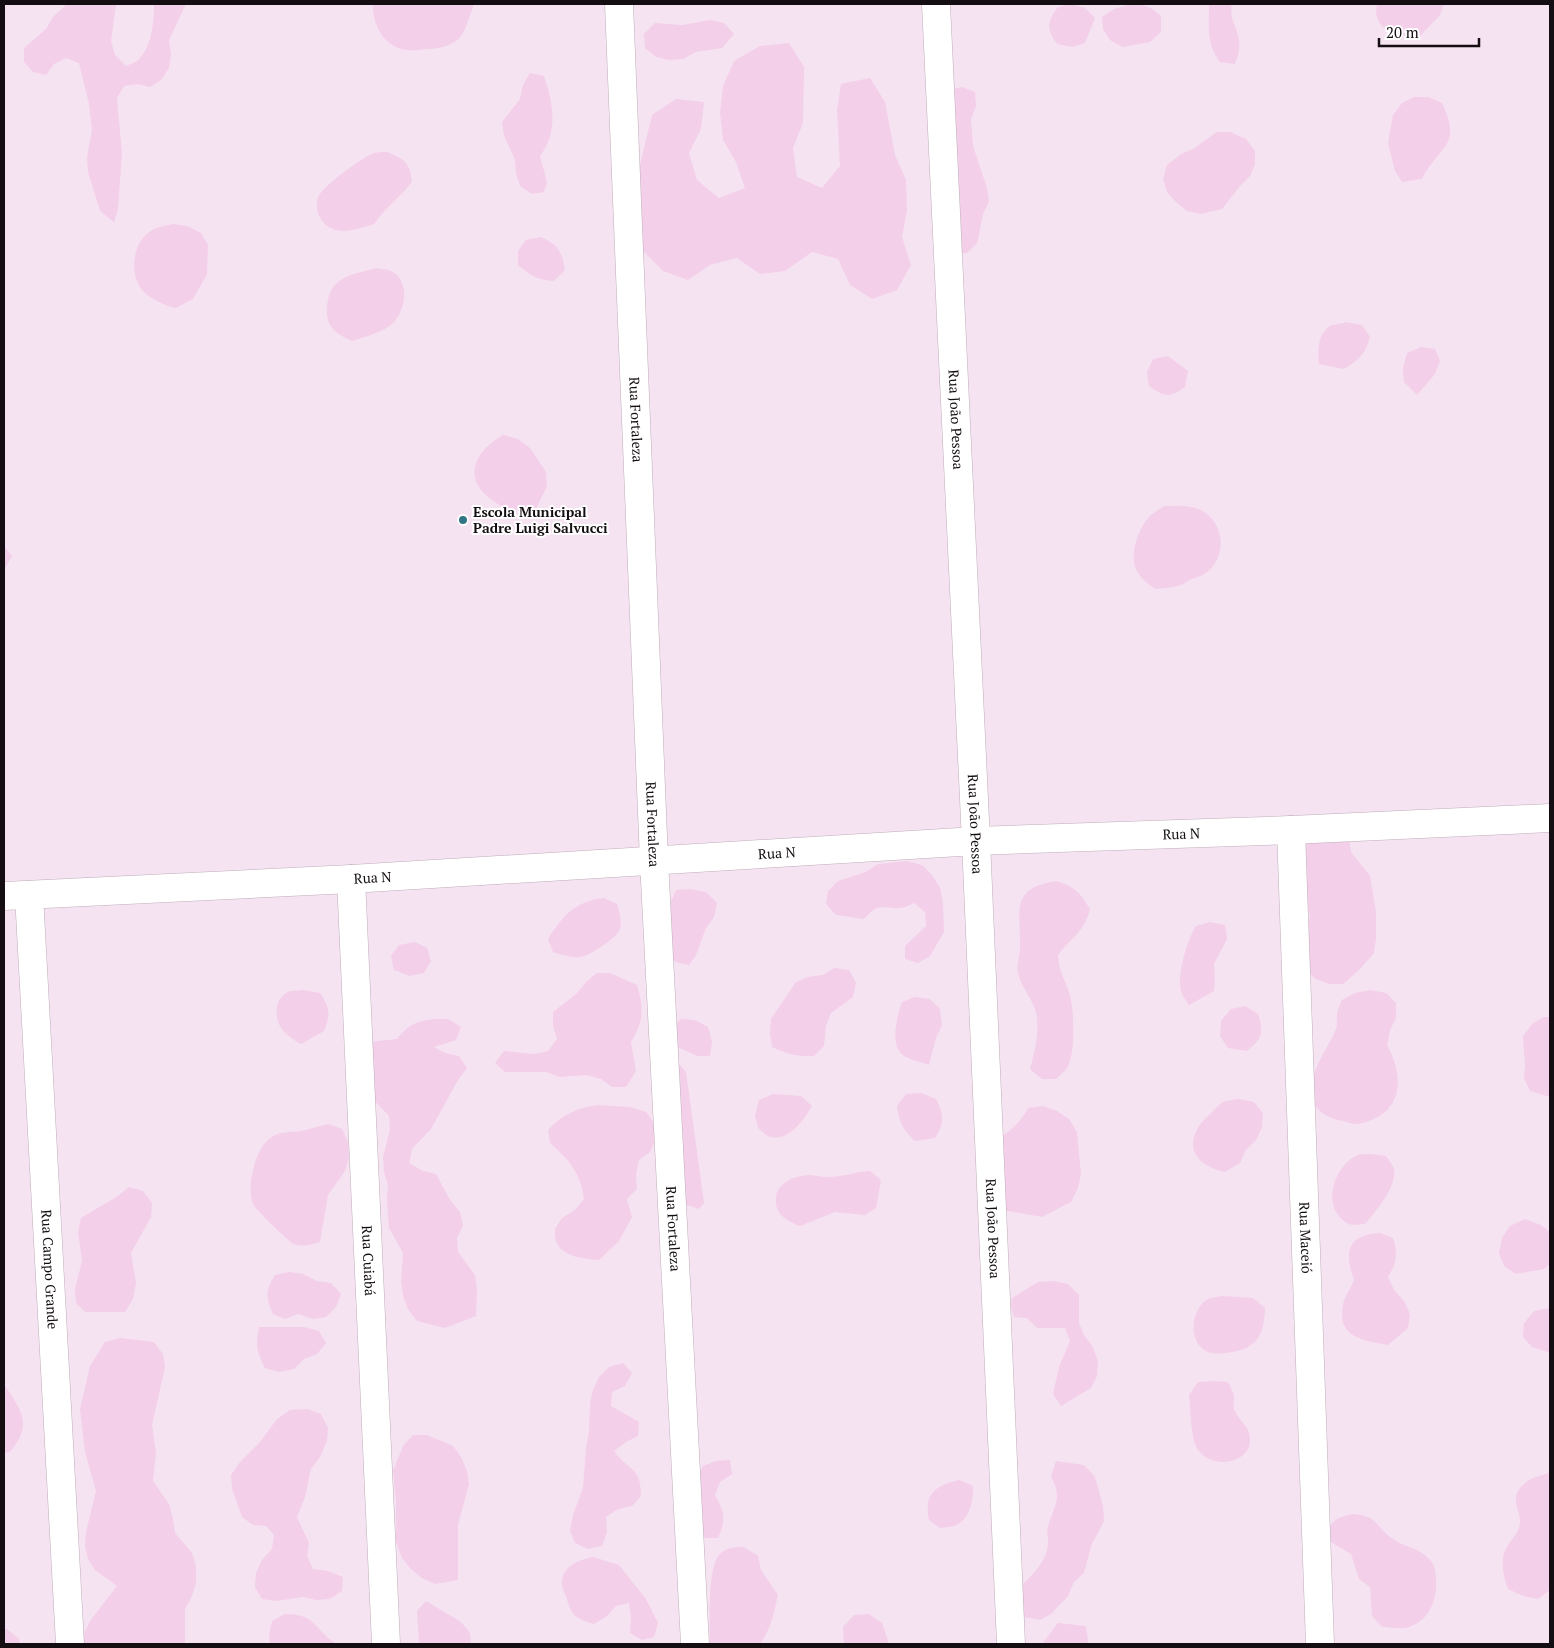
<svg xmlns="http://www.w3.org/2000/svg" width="1554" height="1648" viewBox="0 0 1554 1648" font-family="'PT Serif',serif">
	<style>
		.green { fill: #f3cfe9 }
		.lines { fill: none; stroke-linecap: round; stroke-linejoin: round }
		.minor-casing { stroke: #bfadba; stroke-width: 29 }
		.minor { stroke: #fff; stroke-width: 28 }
		.poi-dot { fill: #327685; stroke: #fff; stroke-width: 2 }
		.labels { text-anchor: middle; stroke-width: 4; stroke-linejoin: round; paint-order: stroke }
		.street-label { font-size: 14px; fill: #140e12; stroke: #fff }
		.poi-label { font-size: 14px; font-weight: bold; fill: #140e12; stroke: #fff; text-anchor: start }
	</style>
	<rect width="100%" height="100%" fill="#f6e3f1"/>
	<g class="green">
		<path d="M 67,4 L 116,4 L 111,41 L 115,55 L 126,66 C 130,64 137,62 140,58 C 152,45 154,21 154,4 L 186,4 L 169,40 L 171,54 L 169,68 L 161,80 L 150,87 L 138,84 L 124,86 L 117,98 L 122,154 L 118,209 L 114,222 L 100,211 L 88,172 L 87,157 L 92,130 L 89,104 L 79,63 L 66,58 L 54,64 L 46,75 L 33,72 L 24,62 L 24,48 L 46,29 L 53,17 Z"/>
		<path d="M 373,4 L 474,4 C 471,12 466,30 461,36 C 453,46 438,49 426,49 C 419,50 412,51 406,50 C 384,47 372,24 373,4 Z"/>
		<path d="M 1072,4 L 1085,8 L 1095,18 L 1085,43 L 1072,47 L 1057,44 C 1046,28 1047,22 1058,7 Z"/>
		<path d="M 1131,4 C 1145,4 1151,7 1161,16 L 1161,32 L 1150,42 L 1122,47 L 1110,40 L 1103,29 L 1102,17 L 1114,9 Z"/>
		<path d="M 1209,4 L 1232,4 C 1229,16 1235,24 1238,35 C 1241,46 1239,54 1235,64 L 1220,62 C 1206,43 1209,27 1209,4 Z"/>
		<path d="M 1377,4 L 1444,4 L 1440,15 L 1420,36 C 1400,38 1371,31 1377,4 Z"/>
		<path d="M 710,20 L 724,23 L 734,34 L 722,48 L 696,52 L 683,59 L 669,60 L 656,57 L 645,48 L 644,34 L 655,23 L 682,25 Z"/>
		<path d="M 789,43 L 804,67 L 803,123 L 793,148 L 797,177 L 822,188 L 840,166 L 837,111 L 841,84 L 870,78 L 885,102 L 895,155 L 906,180 L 907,210 L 902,237 L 911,265 L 897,290 L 872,299 L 850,285 L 838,259 L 812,252 L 785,271 L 760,274 L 737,258 L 710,265 L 688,280 L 663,271 L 643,251 L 635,223 L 639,169 L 652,115 L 676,99 L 704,102 L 701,129 L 689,153 L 697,180 L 719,198 L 745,188 L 736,162 L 723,140 L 720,112 L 723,86 L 734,61 L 760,46 Z"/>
		<path d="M 530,73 L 544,76 C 553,104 559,130 540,156 L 547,182 L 544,192 L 532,194 L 520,186 L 516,173 L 515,160 L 504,135 L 502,122 L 520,99 L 523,85 Z"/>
		<path d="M 962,87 L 975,92 L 976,106 L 971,119 L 973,146 L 987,188 L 989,201 L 983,214 L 977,243 L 967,253 L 958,253 L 949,90 Z"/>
		<path d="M 1414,97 L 1428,97 L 1442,103 C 1463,147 1439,145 1422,179 L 1402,182 L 1395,171 L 1388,143 L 1393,115 L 1402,103 Z"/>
		<path d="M 1217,132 L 1230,132 L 1246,139 L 1255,151 L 1255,164 L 1250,176 L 1240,186 L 1222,209 L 1201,214 L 1187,211 L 1176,202 L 1167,192 L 1163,179 L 1167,165 L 1181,154 L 1193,149 Z"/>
		<path d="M 387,152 C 405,159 410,163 412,182 C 400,197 385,208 374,224 C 354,230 332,239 319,216 C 317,211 316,203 318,197 C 323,186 360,159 372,154 C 376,152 383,152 387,152 Z"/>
		<path d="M 173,224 L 187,226 L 201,233 L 208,245 L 207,274 L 193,299 L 176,308 C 165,306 146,297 140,287 C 130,271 133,245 148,233 C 155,227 164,226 173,224 Z"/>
		<path d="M 541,237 C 558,245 562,251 565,270 L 554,281 C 538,280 531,276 518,265 L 518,251 L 526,240 Z"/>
		<path d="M 376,268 C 380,269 387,269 391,271 C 410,280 406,309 394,322 C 383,333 366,336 352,341 C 343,337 335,333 330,325 C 324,314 327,292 336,284 C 346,274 363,272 376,268 Z"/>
		<path d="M 1346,322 L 1362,325 L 1370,337 C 1365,354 1360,359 1344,369 L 1319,364 C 1318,351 1317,335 1330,326 C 1334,324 1342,324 1346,322 Z"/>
		<path d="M 1421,347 L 1435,349 L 1440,361 L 1435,374 L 1417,395 L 1404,382 L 1403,368 L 1407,353 Z"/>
		<path d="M 1168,356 L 1188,371 L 1185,387 C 1170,398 1164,397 1149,386 L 1147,372 L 1153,359 Z"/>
		<path d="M 503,435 L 518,439 L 530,448 L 546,472 L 547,486 L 535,511 C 525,510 514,510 504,507 C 500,506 495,502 491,499 C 461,478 476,450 503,435 Z"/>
		<path d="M 1164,506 C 1173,506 1183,505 1191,507 C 1223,513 1231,554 1206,573 C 1202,576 1196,577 1192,579 C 1187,581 1183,585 1178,586 C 1171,588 1162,588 1155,589 C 1147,583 1140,578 1136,569 C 1129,554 1139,526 1151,515 C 1155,512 1160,509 1164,506 Z"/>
		<path d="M 4,546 L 12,556 L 4,570 Z"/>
		<path d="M 1296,836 L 1349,838 L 1351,852 L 1370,876 L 1376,912 L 1376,939 L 1374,953 L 1359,970 L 1343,984 L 1330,984 L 1316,979 L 1307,971 L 1301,957 L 1310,916 Z"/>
		<path d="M 907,861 L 922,865 L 932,875 L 940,888 L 943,903 L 944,932 L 930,956 L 918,963 L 905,959 L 905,946 L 926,926 L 925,912 L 914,903 C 910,905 904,908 899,908 C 880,908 878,903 864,919 L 836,915 L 826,904 L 828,891 L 838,881 L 866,872 L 878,864 Z"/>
		<path d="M 1056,881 C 1075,887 1080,892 1090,909 C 1084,933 1072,936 1058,955 C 1059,973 1065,979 1070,995 C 1074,1011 1075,1049 1069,1064 C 1067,1070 1060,1075 1056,1079 L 1042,1079 L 1030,1069 C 1035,1051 1040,1031 1036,1012 C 1032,998 1021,987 1018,973 C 1016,966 1020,955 1020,947 C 1021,911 1009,888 1056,881 Z"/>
		<path d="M 690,889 L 706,892 L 717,903 L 714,917 L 706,928 L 696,955 L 689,965 L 675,962 L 670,955 L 668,909 L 676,890 Z"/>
		<path d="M 604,898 L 617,904 C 619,912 623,923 619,931 C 615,939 589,956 580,957 C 571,958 562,955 553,952 L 548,939 C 563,916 575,901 604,898 Z"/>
		<path d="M 1210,922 L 1225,925 L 1227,939 L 1214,964 L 1215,977 L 1214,991 L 1189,1005 C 1186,1000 1182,996 1181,991 C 1177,973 1187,941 1196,926 Z"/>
		<path d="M 415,942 L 427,948 L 431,961 L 424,973 L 410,976 L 394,970 L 391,956 L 399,945 Z"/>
		<path d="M 834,968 L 849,970 L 856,983 L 853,997 L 831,1013 L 826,1026 L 824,1046 L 814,1056 C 798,1057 787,1054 772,1047 L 770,1034 L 771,1019 L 796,982 L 808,977 L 823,975 Z"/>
		<path d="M 597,973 L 610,973 L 637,985 C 644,1008 644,1021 631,1042 L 636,1071 L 626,1087 L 612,1087 L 601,1079 L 587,1075 L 560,1077 L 546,1072 L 505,1072 L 495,1063 L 504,1051 L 534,1054 L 548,1051 L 557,1039 L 553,1026 L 553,1012 L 576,994 L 586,982 Z"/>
		<path d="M 303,990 L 320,993 C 330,1008 331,1014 324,1031 L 301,1044 C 286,1036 274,1025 277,1008 C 277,1002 282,995 288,992 C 291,990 299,991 303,990 Z"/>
		<path d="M 1370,990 L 1386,993 L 1396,1003 L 1396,1018 L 1390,1030 L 1387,1045 C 1406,1079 1402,1117 1357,1124 C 1353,1124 1347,1122 1343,1121 C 1328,1118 1315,1112 1312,1097 C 1308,1072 1327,1051 1336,1029 C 1338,1025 1336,1019 1337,1014 C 1338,1009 1340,1004 1342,1000 L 1355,993 Z"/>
		<path d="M 915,997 L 930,999 L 940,1009 L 942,1025 L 936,1038 L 929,1065 C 922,1062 913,1061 906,1057 C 888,1048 897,1017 902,1002 Z"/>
		<path d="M 1245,1006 L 1258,1014 C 1264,1033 1262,1039 1247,1051 L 1228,1048 L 1220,1036 L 1221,1021 L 1231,1009 Z"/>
		<path d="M 1544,1017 L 1550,1017 L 1550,1097 L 1530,1091 L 1524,1078 L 1525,1065 L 1523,1036 L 1532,1024 Z"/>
		<path d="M 434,1019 L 448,1019 L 461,1027 L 456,1040 L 434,1047 L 445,1053 L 459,1056 L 467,1068 L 458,1080 L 431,1129 L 412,1149 L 409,1163 L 423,1171 L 436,1174 L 450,1200 L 460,1212 L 463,1226 L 457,1238 L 458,1252 L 475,1275 L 477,1288 L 476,1316 L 445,1328 L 417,1321 L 408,1309 L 403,1296 L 401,1281 L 403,1253 L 389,1228 L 387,1199 L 388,1185 L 384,1172 L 383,1157 L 390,1130 L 389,1116 L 370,1096 L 368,1042 L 397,1039 C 408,1025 416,1021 434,1019 Z"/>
		<path d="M 680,1019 L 695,1020 L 708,1027 L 712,1042 L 710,1056 L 697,1056 L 673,1045 L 672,1031 Z"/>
		<path d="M 680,1065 L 686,1072 L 704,1203 L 699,1209 L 687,1205 L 682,1198 L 670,1066 Z"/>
		<path d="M 921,1093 L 936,1099 C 944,1116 945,1122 935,1138 L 915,1141 C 903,1130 899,1122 897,1106 L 906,1094 Z"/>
		<path d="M 773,1094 L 801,1096 L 812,1106 C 804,1120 787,1144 768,1136 C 764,1134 761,1130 758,1128 L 755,1115 L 759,1100 Z"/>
		<path d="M 1238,1099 L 1254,1102 L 1263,1113 L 1262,1127 L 1256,1140 L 1246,1150 L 1240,1163 L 1225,1172 C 1191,1165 1182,1140 1208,1116 C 1213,1112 1218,1105 1223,1102 C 1227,1100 1233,1100 1238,1099 Z"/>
		<path d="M 598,1105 L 630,1107 L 646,1112 L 655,1124 L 656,1138 L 650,1152 L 639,1160 L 636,1174 L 637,1189 L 627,1199 L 632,1217 L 619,1241 L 599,1260 C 585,1259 561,1257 556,1241 C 555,1238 555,1233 555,1229 L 562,1218 L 575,1210 L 584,1199 C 581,1173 569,1160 550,1143 L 548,1130 C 561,1115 579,1107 598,1105 Z"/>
		<path d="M 1043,1106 L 1057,1111 L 1069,1119 L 1077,1132 L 1081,1174 L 1078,1188 L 1071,1202 L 1042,1217 L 1003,1210 L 997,1139 C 1011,1131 1020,1123 1028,1108 Z"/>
		<path d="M 328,1124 L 342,1129 L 348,1142 L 349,1157 L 345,1171 L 328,1195 L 320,1242 C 311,1245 303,1247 294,1244 C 289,1242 254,1208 253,1204 C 246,1187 255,1150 269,1139 C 280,1130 289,1133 302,1131 C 310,1129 319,1126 328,1124 Z"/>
		<path d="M 1371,1154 L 1386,1156 C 1388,1160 1393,1165 1394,1169 C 1397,1187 1376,1211 1365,1224 C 1360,1224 1353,1226 1349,1224 C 1321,1210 1332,1168 1356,1156 C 1360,1154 1366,1154 1371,1154 Z"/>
		<path d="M 870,1171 L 881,1180 L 876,1208 L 865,1215 L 835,1212 L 800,1226 C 790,1222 778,1217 776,1204 C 773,1185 792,1176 809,1175 C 815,1175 822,1178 828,1177 C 843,1177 855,1172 870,1171 Z"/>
		<path d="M 129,1187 L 143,1191 L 152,1203 L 151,1217 L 131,1253 L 136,1283 L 133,1299 L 125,1312 L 85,1312 L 76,1303 L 75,1289 L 82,1261 L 78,1232 L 81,1218 L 118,1196 Z"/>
		<path d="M 1525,1219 L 1541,1225 L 1550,1232 L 1550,1264 L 1544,1269 L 1516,1274 L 1504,1266 L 1499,1253 L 1502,1238 L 1510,1226 Z"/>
		<path d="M 1380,1233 L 1393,1238 C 1398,1255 1397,1262 1388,1277 L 1394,1290 L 1404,1301 L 1410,1314 L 1408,1328 L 1388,1345 C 1365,1341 1336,1338 1343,1305 C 1344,1297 1351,1288 1354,1280 C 1344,1252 1347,1235 1380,1233 Z"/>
		<path d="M 289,1272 L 303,1274 L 317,1281 L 331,1283 L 341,1294 L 336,1307 L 326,1317 L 313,1319 L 298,1314 L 285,1319 L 273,1314 C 266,1297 265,1291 275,1275 Z"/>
		<path d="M 1053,1281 L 1068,1284 L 1079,1295 L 1079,1323 L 1084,1335 L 1093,1347 L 1098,1361 L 1097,1376 L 1091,1388 L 1061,1406 L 1053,1394 L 1059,1367 L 1070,1341 L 1065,1328 L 1037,1328 L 1027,1318 L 1014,1317 L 1011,1307 L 1012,1298 L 1038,1282 Z"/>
		<path d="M 1223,1296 L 1253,1298 L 1265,1308 C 1264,1338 1255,1350 1225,1353 C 1218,1354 1209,1354 1203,1349 C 1188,1337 1192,1308 1208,1299 C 1212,1297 1219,1297 1223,1296 Z"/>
		<path d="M 1550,1308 L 1550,1354 L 1548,1352 L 1532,1347 L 1523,1337 L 1524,1323 L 1534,1311 Z"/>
		<path d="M 259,1327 L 304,1327 L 319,1331 L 326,1343 L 317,1354 L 304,1359 L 294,1369 L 279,1372 L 265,1368 C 257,1353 255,1345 259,1327 Z"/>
		<path d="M 120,1338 L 154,1342 L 163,1354 L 165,1367 L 152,1425 L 156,1453 L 153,1481 L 169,1504 L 173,1519 L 175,1533 L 192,1553 L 196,1566 L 196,1583 L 192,1596 L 185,1609 L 185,1644 L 79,1644 L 90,1621 L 117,1586 L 95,1570 L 88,1559 L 85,1546 L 86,1532 L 96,1491 L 85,1452 L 80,1409 L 90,1366 L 105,1342 Z"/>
		<path d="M 623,1363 L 632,1373 L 625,1386 L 612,1392 L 611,1406 L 639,1422 L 638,1436 L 626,1442 L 614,1451 C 629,1472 641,1466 641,1496 L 632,1506 L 618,1509 L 606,1517 L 607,1532 L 602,1546 L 588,1549 L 575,1543 L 570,1531 L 573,1515 L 583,1488 L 586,1447 L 589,1432 L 590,1403 L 593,1390 L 599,1377 L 609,1367 Z"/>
		<path d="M 1212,1381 L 1228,1382 C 1230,1386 1233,1391 1234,1396 C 1235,1401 1232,1406 1235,1411 C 1238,1419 1247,1425 1249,1433 C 1257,1461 1216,1472 1199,1451 C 1190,1440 1191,1409 1189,1395 L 1198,1382 Z"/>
		<path d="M 4,1384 C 21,1411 34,1423 10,1452 L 4,1453 Z"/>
		<path d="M 307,1409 L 321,1414 L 328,1428 L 327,1441 L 320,1457 L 311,1469 L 305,1497 L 297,1517 L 309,1543 L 307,1556 L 313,1569 L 328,1571 L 343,1577 L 342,1591 L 330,1599 L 316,1600 L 303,1597 L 277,1601 L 262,1599 L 255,1587 L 256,1573 L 262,1560 L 272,1549 L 274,1535 L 266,1526 L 253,1525 L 242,1517 L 232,1489 L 231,1475 L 240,1462 L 260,1442 L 277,1419 L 290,1410 Z"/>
		<path d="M 413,1435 L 427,1435 L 453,1446 L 461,1457 L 467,1471 L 469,1484 L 458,1525 L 458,1580 L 435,1584 L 422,1578 L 411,1569 L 402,1558 L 396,1542 L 396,1499 L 393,1471 L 403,1446 Z"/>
		<path d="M 730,1460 L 732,1474 L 720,1482 L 715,1495 C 725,1513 726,1519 718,1538 L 704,1538 L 698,1522 L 697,1478 L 703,1466 L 716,1461 Z"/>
		<path d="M 1056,1461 L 1084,1465 L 1095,1477 L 1103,1506 L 1104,1521 L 1091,1546 L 1084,1573 L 1074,1582 L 1068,1596 L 1051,1614 L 1040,1620 L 1023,1617 L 1017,1590 C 1030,1577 1047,1563 1048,1543 C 1049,1537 1046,1532 1048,1527 C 1054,1504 1063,1500 1051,1476 Z"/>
		<path d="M 1550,1473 L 1550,1590 L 1538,1599 L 1523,1596 L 1508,1589 C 1503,1576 1499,1558 1508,1545 C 1513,1538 1520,1531 1520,1521 C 1520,1511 1512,1501 1518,1491 C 1525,1479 1538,1476 1550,1473 Z"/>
		<path d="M 959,1480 L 973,1486 C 973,1500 971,1518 956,1525 C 951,1527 945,1527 940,1528 L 929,1520 C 924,1494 934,1486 959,1480 Z"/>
		<path d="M 1353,1514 C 1377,1516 1374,1524 1390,1537 C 1401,1546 1418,1548 1427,1557 C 1435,1564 1436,1571 1436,1581 C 1437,1601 1429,1620 1409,1627 C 1402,1630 1390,1627 1382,1627 L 1372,1616 L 1370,1587 L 1359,1579 L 1351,1554 L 1329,1541 L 1327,1528 L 1338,1518 Z"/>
		<path d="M 744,1547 L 758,1556 L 761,1570 L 778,1595 C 774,1613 771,1629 760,1644 L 710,1644 C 710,1625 707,1569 719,1555 C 726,1547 735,1547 744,1547 Z"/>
		<path d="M 593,1557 L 619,1565 L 646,1599 L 658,1623 L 654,1637 L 642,1640 L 630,1633 L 631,1619 L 629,1603 L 616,1606 L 607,1616 L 594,1624 C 575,1619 571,1615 566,1596 C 564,1592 561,1586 562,1581 C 564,1565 579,1560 593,1557 Z"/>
		<path d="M 426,1601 L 461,1622 L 470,1633 L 471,1644 L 419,1644 L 417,1611 Z"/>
		<path d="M 285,1614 C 318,1614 314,1631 337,1644 L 270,1644 L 269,1635 L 272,1621 Z"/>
		<path d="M 869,1614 L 882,1623 L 889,1644 L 844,1644 L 843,1627 L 854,1615 Z"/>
		<path d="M 1058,1623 L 1086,1626 L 1088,1641 L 1087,1644 L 1042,1644 Z"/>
		<path d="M 4,1629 L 7,1629 L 19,1639 L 20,1644 L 4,1644 Z"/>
	</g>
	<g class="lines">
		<g class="minor-casing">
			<g id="minor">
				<path id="s1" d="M 619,4 L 654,861 L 695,1644"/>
				<path id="s2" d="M 936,4 L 976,841 L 1011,1644"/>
				<path id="s3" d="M 1291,830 L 1320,1644"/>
				<path id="s4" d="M 351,879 L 386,1644"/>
				<path id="s5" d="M 29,895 L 70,1644"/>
				<path id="s6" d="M 4,896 L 351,879 L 976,841 L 1291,830 L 1550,818"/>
			</g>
		</g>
		<use href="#minor" class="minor"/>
	</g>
	<circle class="poi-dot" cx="463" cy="520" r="5"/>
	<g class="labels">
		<g class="street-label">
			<text dy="5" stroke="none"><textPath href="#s2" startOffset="416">Rua João Pessoa</textPath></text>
			<text dy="5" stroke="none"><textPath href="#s1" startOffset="416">Rua Fortaleza</textPath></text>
			<text dy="5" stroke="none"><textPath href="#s1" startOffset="821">Rua Fortaleza</textPath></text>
			<text dy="5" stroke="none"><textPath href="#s2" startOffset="821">Rua João Pessoa</textPath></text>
			<text dy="5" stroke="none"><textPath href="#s6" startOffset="1179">Rua N</textPath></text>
			<text dy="5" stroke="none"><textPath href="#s6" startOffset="774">Rua N</textPath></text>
			<text dy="5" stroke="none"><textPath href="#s6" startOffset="369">Rua N</textPath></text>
			<text dy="5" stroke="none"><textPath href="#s1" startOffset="1226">Rua Fortaleza</textPath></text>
			<text dy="5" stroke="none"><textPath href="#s2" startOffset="1226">Rua João Pessoa</textPath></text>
			<text dy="5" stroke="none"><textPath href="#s3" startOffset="408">Rua Maceió</textPath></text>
			<text dy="5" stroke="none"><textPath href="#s4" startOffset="382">Rua Cuiabá</textPath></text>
			<text dy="5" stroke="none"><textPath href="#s5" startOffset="375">Rua Campo Grande</textPath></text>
		</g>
		<g class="poi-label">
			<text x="473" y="517">Escola Municipal<tspan x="473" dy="16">Padre Luigi Salvucci</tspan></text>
		</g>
	</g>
	<rect width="1554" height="1648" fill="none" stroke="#140e12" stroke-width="10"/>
	<path d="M1379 38v8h100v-8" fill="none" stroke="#140e12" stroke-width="2.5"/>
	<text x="1386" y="38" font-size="15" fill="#140e12" stroke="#ffffff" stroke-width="4" paint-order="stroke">20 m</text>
</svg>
